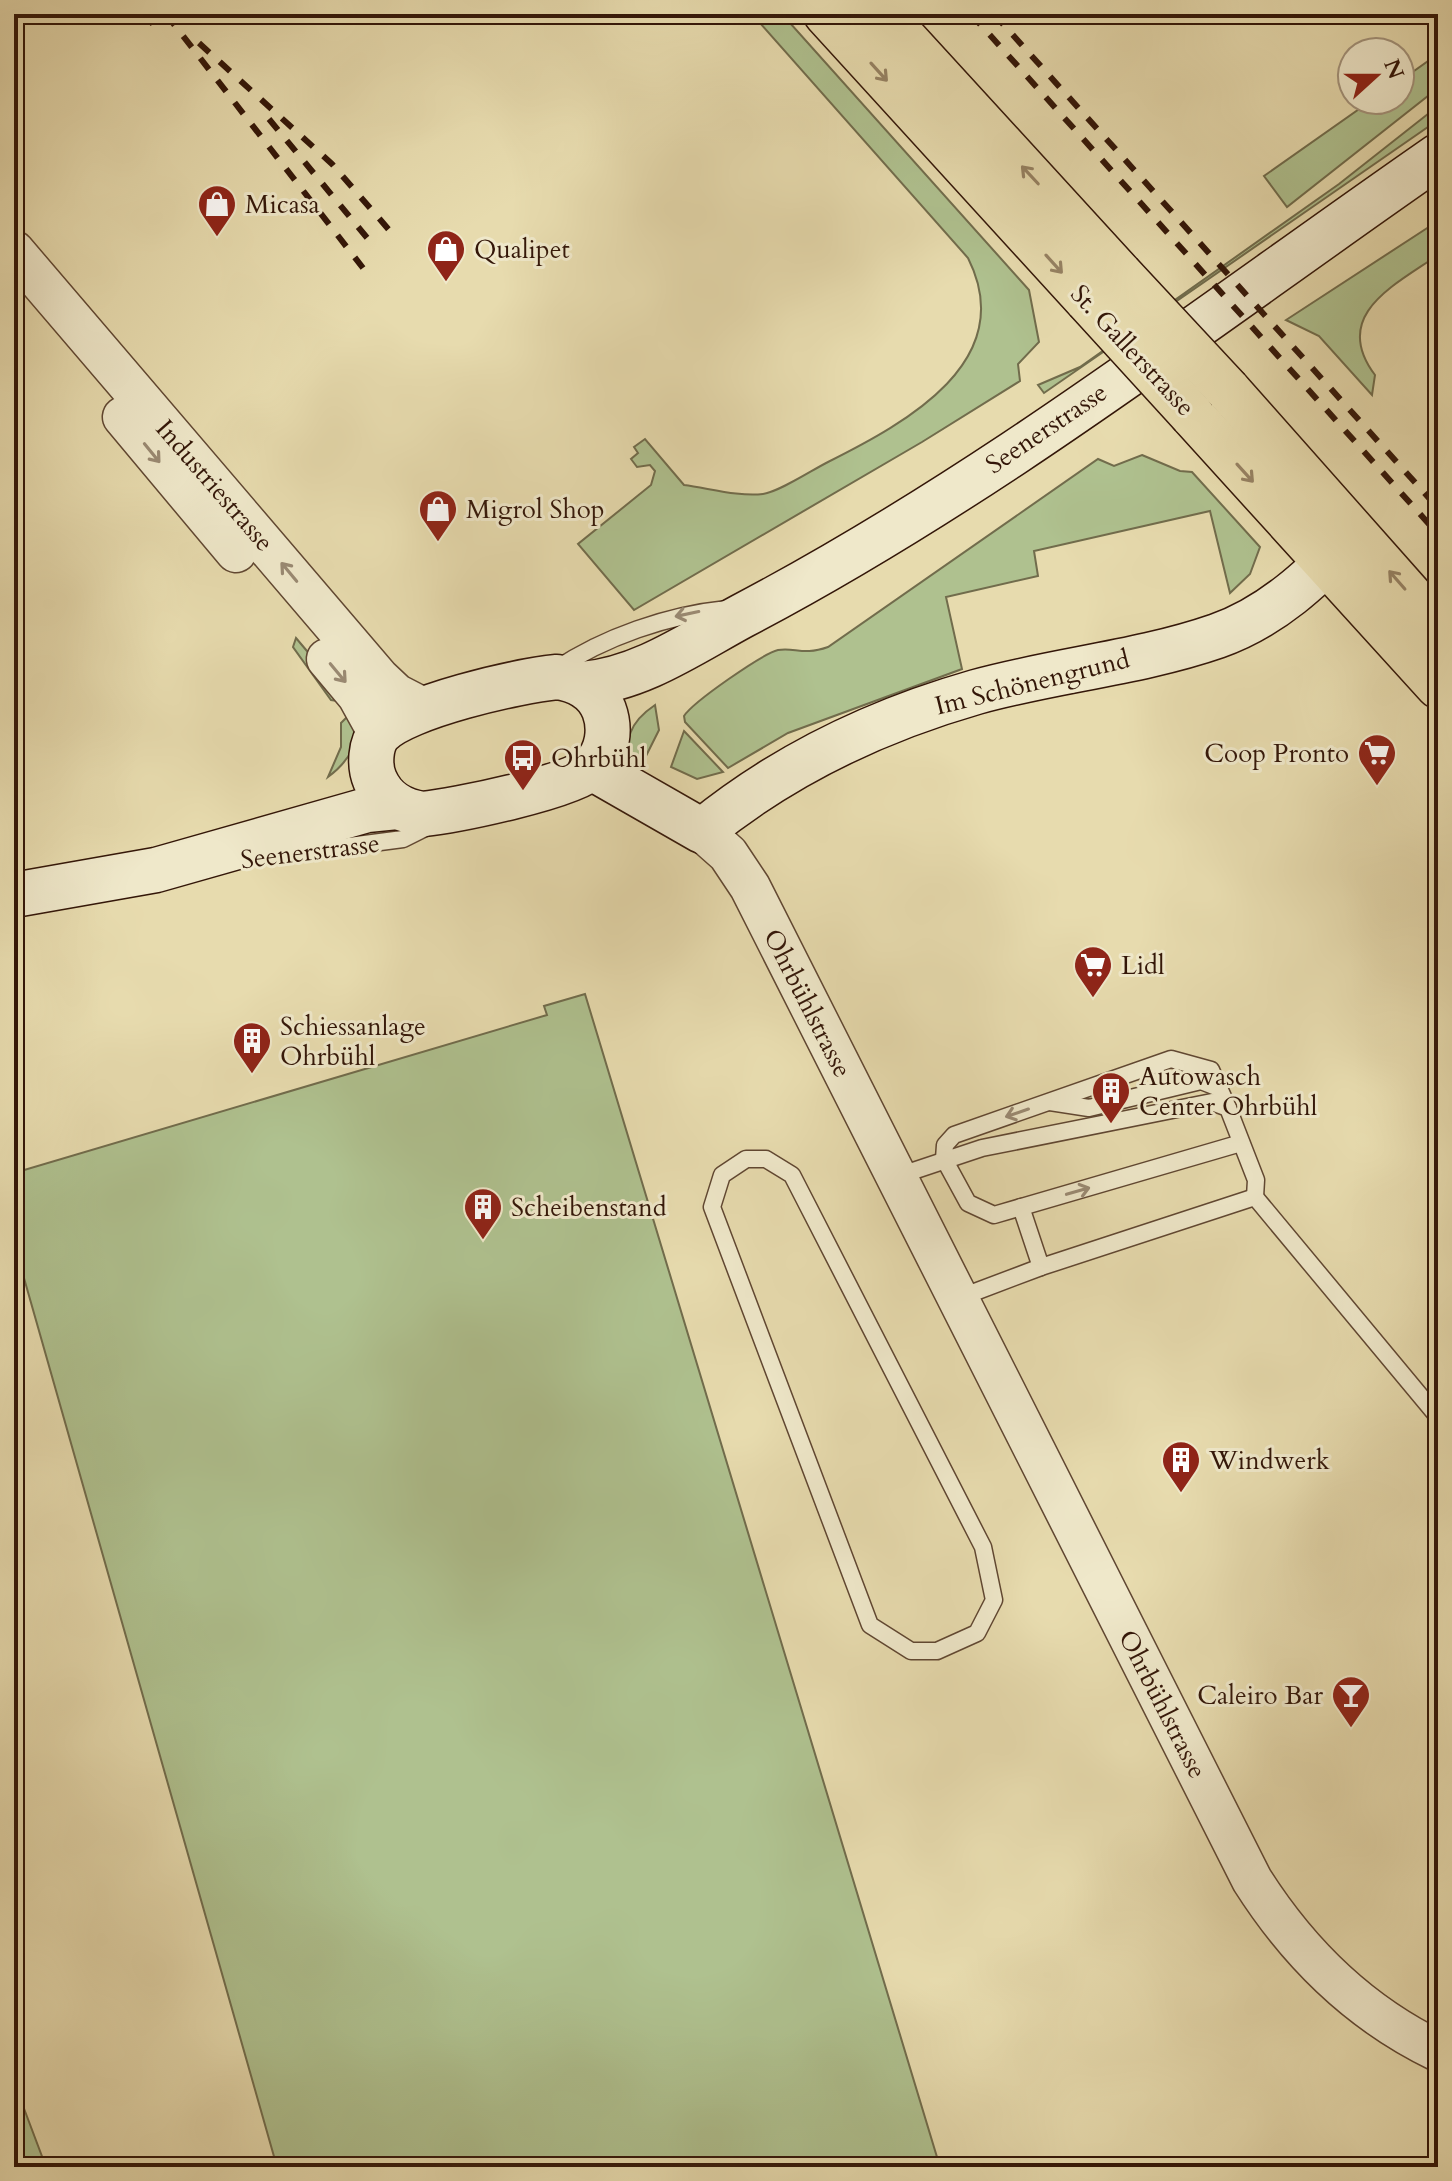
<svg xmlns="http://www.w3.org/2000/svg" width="1452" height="2181" viewBox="0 0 1452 2181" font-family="Cardo,serif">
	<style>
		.green { fill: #afc18f; stroke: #716c4c; stroke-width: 2 }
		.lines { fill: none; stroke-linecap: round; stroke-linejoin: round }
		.service-casing { stroke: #604732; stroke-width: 19 }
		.tertiary-casing { stroke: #604732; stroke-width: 43 }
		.secondary-casing { stroke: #331608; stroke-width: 47 }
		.primary-casing { stroke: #331608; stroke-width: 47 }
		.service { stroke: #efe8ca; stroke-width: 16 }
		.tertiary { stroke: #efe8ca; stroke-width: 40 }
		.secondary { stroke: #efe8ca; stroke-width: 44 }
		.primary { stroke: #e7dbae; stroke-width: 44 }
		.rail { stroke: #331608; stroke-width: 6; stroke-dasharray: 14 14; stroke-linecap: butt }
		.primary-bridge-casing { stroke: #331608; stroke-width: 47; stroke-linecap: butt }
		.primary-bridge { stroke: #e7dbae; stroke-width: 44 }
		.oneway { stroke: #968263 }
		.oneway2 { stroke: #9a8a73 }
		.labels { text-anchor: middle; stroke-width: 6; stroke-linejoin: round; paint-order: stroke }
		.poi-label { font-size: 26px; fill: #331608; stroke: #efe8ca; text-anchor: start }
		.street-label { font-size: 26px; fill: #331608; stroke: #efe8ca }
	</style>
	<rect width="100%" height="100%" fill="#e7dbae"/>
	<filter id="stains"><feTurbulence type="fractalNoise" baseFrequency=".0025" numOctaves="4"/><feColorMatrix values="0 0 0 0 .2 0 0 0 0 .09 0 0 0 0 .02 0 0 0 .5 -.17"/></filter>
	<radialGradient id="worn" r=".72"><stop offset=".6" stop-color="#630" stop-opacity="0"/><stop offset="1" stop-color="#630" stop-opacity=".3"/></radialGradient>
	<g class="green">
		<path d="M 752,14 L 782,14 L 1029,290 L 1039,342 L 1018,364 L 1020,381 L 922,442 L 634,610 L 578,544 L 651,485 L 655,471 L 650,465 L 637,467 L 631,459 L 638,453 L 634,447 L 645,439 L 684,485 C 708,488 739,497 763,494 C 779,492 812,470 828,462 C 906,423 1020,361 968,258 Z"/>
		<path d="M 1438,54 L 1438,88 L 1287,207 L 1264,176 L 1372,100 L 1400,100 L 1400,81 Z"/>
		<path d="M 1438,106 L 1438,120 L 1044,393 L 1038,385 L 1080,367 L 1339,184 Z"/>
		<path d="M 1438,221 L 1438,255 C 1395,285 1330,315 1375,375 L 1372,395 L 1319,336 L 1286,320 Z"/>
		<path d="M 1142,455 L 1180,471 L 1192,472 L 1260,547 L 1250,574 L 1230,593 L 1210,511 L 1034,551 L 1038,576 L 946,597 L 962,669 L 788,733 L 728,768 L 685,722 L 684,716 C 693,702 762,654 778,650 C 795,647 803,656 828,647 L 1098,459 L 1114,466 Z"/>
		<path d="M 296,638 L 344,695 L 337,701 L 331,700 L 293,647 Z"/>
		<path d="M 655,705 L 659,730 L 642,764 C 615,745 634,719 655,705 Z"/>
		<path d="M 354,710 C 364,737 350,761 328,777 L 341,747 L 341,723 Z"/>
		<path d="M 684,731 L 723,772 L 697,779 L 671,767 Z"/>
		<path d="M 585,994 L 940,2167 L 277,2167 L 14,1243 L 14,1173 L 547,1015 L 544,1006 Z"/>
		<path d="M 14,2082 L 46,2167 L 14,2167 Z"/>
	</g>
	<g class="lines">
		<g class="service-casing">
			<g id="service">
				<path d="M 555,670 C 604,637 668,615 727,609"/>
				<path d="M 273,856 L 403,839 L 429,826"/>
				<path d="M 1050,1102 L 1089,1108 L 1201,1081 L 1219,1088"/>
				<path d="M 1228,1108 L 1211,1070 L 1171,1059 L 954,1135 L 945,1145 L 944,1159 L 968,1203 L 994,1215 L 1241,1143"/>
				<path d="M 746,1159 L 766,1159 L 792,1175 L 983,1547 L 994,1600 L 977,1633 L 937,1651 L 911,1651 L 870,1625 L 712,1207 L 722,1175 Z"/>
				<path d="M 895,1177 L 982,1148 L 1212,1102 L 1228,1108 L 1256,1180 L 1255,1197"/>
				<path d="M 1021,1207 L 1041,1267"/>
				<path d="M 959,1298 L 1041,1267 L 1255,1197 L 1438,1417"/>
			</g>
		</g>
		<g class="tertiary-casing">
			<g id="tertiary">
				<path d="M 14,251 L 379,678 L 396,694 L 425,709"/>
				<path d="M 123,417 L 236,552"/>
				<path d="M 327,659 L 358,696 L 379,734"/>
				<path d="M 702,831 L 728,854 L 750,887 L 1252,1880 C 1299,1954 1359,2013 1438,2051"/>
			</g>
		</g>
		<g class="secondary-casing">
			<g id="secondary">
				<path d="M 557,677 C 578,680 596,689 604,710 C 611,729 608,752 593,767 C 573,787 454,811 423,814 C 401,811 384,801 375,780 C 369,766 370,744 380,733 C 406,706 518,681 557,677 Z"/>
				<path d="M 583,684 C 641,679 692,643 742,616 C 988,487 1210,314 1438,156"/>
				<path d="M 592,768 L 702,831 C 783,765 875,721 976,692 C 1055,670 1139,663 1217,636 C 1272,617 1313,577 1353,537"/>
				<path d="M 14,895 L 156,870 L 367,810 L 397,807"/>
			</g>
		</g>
		<g class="primary-casing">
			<g id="primary">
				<path d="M 826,14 L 1087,300"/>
				<path d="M 882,14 L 1120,274"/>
				<path d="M 1228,390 L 1438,627"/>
				<path d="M 1192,415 L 1438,686"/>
			</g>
		</g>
		<use href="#service" class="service"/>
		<use href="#tertiary" class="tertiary"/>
		<use href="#secondary" class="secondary"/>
		<use href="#primary" class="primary"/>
		<g class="rail">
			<path d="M 143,14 L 161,32"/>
			<path d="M 166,14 L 363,268"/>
			<path d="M 971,14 L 1438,534"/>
			<path d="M 994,14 L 1438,508"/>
			<path d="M 199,43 L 332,164 L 390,231"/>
			<path d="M 269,119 L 373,245"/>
		</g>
		<g class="primary-bridge-casing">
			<g id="primary-bridge">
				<path d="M 1120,274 L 1228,390"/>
				<path d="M 1087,300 L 1192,415"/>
			</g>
		</g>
		<use href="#primary-bridge" class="primary-bridge"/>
	</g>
	<defs><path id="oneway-shaft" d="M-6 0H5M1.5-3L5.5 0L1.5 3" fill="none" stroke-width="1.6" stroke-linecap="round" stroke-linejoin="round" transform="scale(2)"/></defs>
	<g class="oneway">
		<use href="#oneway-shaft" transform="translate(879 72) rotate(48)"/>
		<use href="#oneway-shaft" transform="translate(1030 175) rotate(-133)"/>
		<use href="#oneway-shaft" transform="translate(1054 264) rotate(48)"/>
		<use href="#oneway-shaft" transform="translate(1245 473) rotate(48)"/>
		<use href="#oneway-shaft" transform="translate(1397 580) rotate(-131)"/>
	</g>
	<g class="oneway2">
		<use href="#oneway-shaft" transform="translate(152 453) rotate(51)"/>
		<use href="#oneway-shaft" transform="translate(289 572) rotate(-130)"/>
		<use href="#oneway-shaft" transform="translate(687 614) rotate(168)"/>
		<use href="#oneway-shaft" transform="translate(338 673) rotate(50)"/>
		<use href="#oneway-shaft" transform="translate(1017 1113) rotate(161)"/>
		<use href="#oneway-shaft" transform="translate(1078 1191) rotate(-16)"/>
	</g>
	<defs>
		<g id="shop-pin" transform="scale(2)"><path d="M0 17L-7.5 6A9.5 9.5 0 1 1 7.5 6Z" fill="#8f2418" stroke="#efe8ca"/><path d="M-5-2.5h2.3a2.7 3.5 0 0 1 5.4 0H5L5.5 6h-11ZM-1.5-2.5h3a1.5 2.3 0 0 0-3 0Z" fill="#fff"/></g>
		<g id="supermarket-pin" transform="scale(2)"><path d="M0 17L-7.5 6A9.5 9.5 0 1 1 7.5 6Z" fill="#8f2418" stroke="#efe8ca"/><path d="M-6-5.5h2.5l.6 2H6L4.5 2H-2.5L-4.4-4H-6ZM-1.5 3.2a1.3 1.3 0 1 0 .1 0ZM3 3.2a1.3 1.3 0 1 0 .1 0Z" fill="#fff"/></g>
		<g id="bus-pin" transform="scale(2)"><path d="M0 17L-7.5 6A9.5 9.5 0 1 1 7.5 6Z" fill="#8f2418" stroke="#efe8ca"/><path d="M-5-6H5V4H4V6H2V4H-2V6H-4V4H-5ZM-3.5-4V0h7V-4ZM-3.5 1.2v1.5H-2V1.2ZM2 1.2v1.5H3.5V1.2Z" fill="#fff"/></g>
		<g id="building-pin" transform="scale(2)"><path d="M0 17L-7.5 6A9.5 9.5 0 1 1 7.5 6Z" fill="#8f2418" stroke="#efe8ca"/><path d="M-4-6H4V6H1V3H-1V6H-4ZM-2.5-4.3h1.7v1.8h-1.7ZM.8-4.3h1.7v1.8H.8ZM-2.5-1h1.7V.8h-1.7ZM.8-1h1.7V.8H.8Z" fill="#fff"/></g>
		<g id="bar-pin" transform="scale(2)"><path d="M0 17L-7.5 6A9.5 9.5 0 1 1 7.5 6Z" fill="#8f2418" stroke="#efe8ca"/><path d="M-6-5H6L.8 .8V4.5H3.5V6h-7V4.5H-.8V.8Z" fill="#fff"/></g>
	</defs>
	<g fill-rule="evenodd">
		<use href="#shop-pin" x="217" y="204"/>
		<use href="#shop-pin" x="446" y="249"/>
		<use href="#shop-pin" x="438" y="509"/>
		<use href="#supermarket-pin" x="1377" y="753"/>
		<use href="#bus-pin" x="523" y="758"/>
		<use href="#supermarket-pin" x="1093" y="965"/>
		<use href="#building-pin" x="252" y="1041"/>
		<use href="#building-pin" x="1111" y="1091"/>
		<use href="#building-pin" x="483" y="1207"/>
		<use href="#building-pin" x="1181" y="1460"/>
		<use href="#bar-pin" x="1351" y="1695"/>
	</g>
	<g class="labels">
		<g class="poi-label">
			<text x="245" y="213">Micasa</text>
			<text x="474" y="258">Qualipet</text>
			<text x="466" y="518">Migrol Shop</text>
			<text x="1349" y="762" text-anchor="end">Coop Pronto</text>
			<text x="551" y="767">Ohrbühl</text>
			<text x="1121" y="974">Lidl</text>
			<text x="280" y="1035">Schiessanlage<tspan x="280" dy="30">Ohrbühl</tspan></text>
			<text x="1139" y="1085">Autowasch<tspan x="1139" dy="30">Center Ohrbühl</tspan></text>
			<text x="511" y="1216">Scheibenstand</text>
			<text x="1209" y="1469">Windwerk</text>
			<text x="1323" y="1704" text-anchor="end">Caleiro Bar</text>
		</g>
		<g class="street-label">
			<text transform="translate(1133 350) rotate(47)" y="9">St. Gallerstrasse</text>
			<text transform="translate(1046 428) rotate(-34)" y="9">Seenerstrasse</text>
			<text transform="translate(215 485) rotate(49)" y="9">Industriestrasse</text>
			<text transform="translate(1032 682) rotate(-14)" y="9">Im Schönengrund</text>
			<text transform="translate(310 851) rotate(-7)" y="9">Seenerstrasse</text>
			<text transform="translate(808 1003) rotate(63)" y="9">Ohrbühlstrasse</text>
			<text transform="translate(1163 1704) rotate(63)" y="9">Ohrbühlstrasse</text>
		</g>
	</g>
	<rect width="1452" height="2181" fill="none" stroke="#e7dbae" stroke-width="48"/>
	<rect x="16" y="16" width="1420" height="2149" fill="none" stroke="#331608" stroke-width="4"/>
	<rect x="24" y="24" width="1404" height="2133" fill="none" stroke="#331608" stroke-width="2"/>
	<g transform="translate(1376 76) rotate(69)"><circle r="38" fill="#efe8ca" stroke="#a4947c" stroke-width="2"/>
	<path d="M0-6L14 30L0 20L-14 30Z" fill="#8f2418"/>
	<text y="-12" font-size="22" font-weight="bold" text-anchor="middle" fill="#331608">N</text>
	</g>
	<rect width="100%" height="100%" filter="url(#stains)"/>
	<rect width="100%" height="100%" fill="url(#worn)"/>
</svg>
